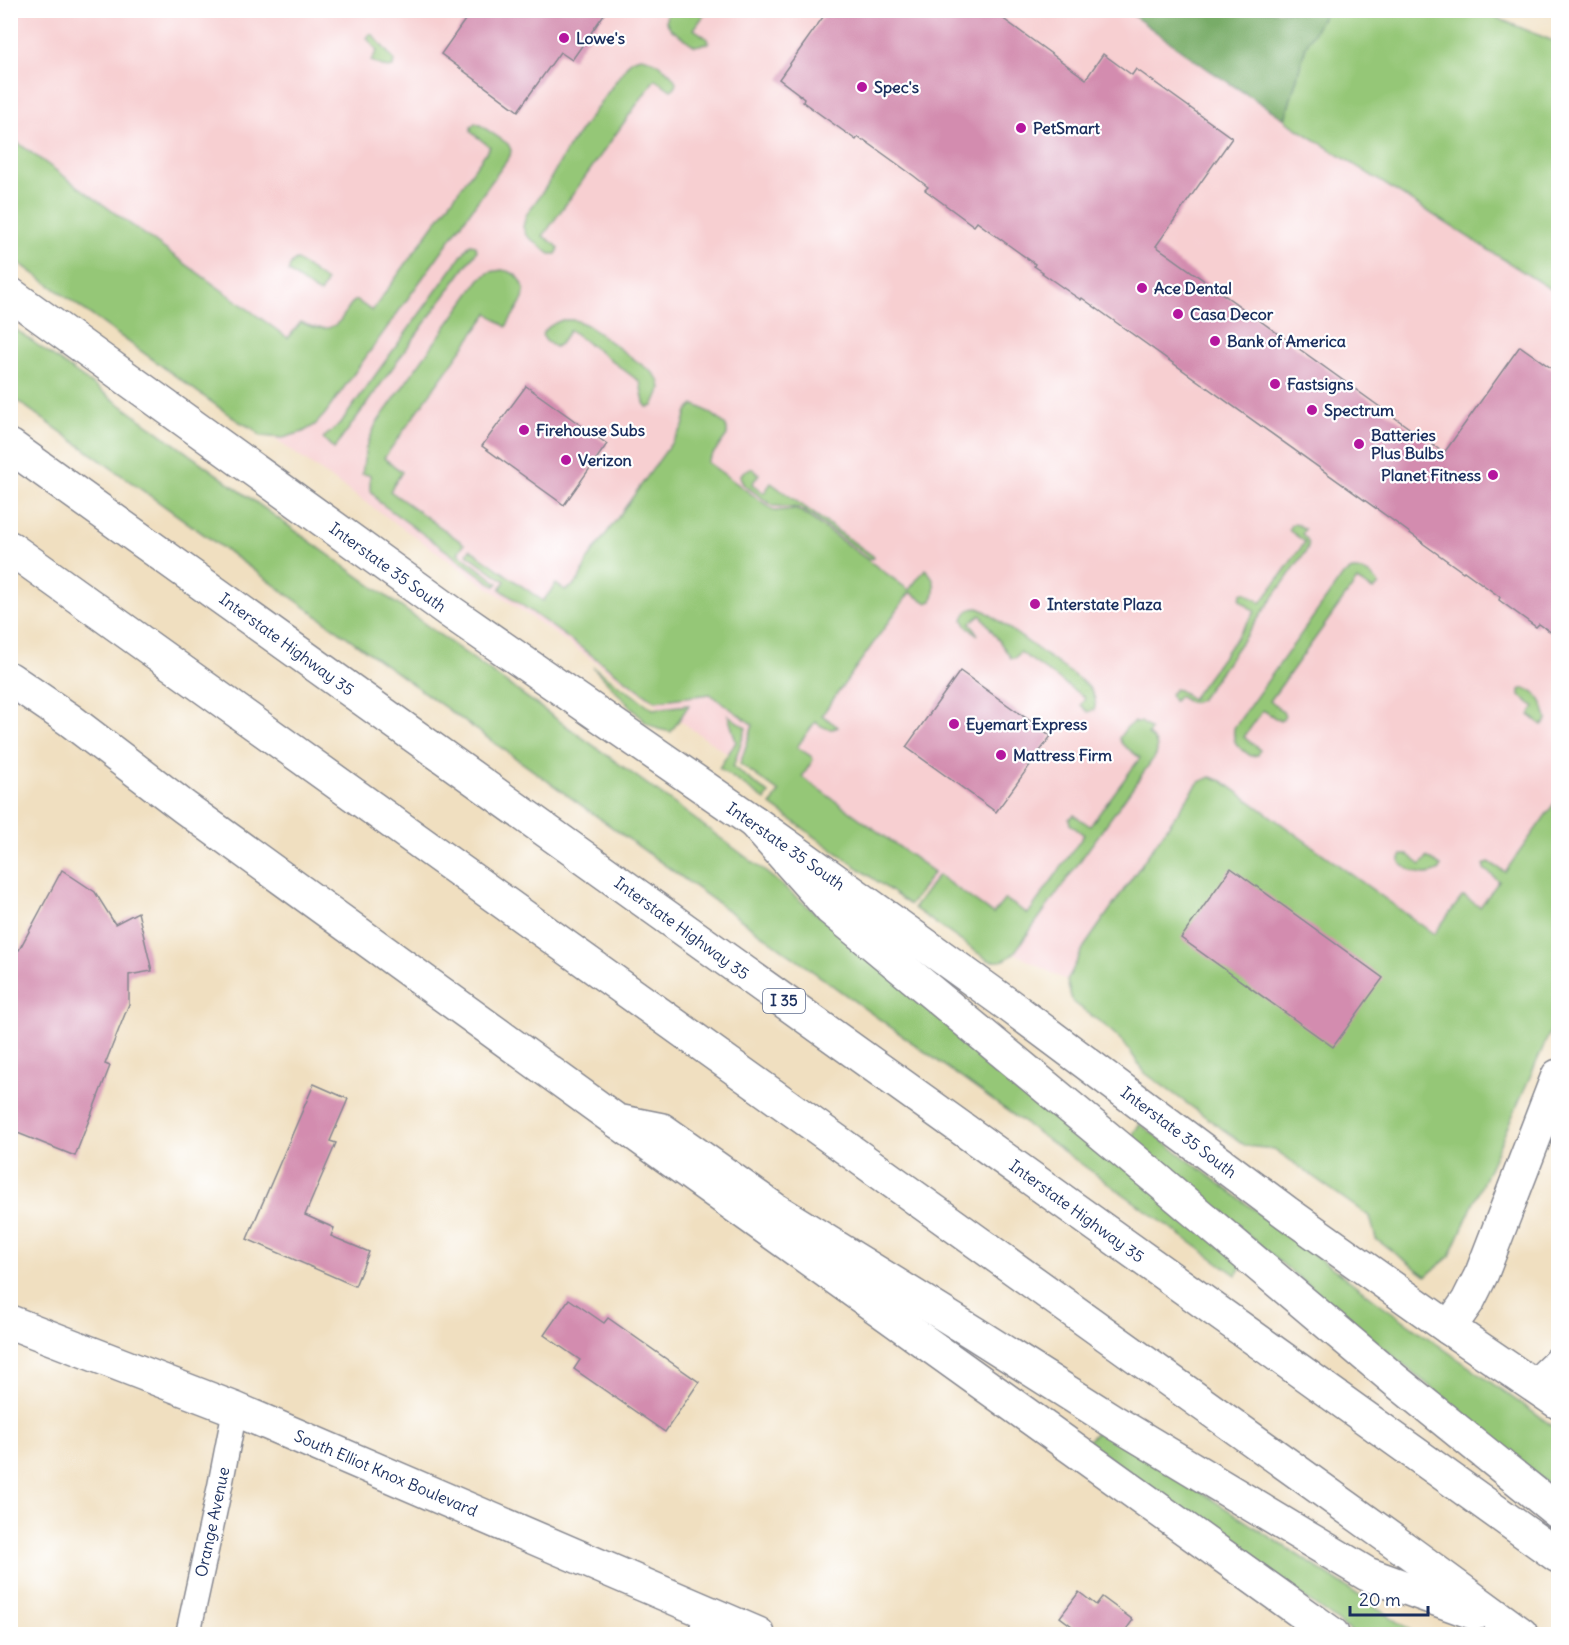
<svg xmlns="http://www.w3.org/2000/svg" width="1569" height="1645" viewBox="0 0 1569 1645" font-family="Delius,sans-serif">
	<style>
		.built { fill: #f7cfd1 }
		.green { fill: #95c777; stroke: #587b6a; stroke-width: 1.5 }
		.forest { fill: #78ac68; stroke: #4a6e63; stroke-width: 1.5 }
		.building { fill: #d38caf }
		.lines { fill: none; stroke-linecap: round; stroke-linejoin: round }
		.minor-casing { stroke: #86878f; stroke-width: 27 }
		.secondary-casing { stroke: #86878f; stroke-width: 36 }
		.motorway-casing { stroke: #86878f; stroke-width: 36 }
		.minor { stroke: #fff; stroke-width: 24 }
		.secondary { stroke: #fff; stroke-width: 33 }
		.motorway { stroke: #fff; stroke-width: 33 }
		.poi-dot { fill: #b5179e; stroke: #fff; stroke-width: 2 }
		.labels { text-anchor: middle; stroke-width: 4.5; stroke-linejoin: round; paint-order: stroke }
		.shield { fill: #fff; stroke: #5f6d8e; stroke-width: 1.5 }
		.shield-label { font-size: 15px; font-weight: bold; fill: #1b2f5e }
		.poi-label { font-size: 16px; font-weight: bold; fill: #1b2f5e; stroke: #fff; text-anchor: start }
		.street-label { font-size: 16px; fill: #1b2f5e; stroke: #fff }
	</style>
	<rect width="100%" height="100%" fill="#fff"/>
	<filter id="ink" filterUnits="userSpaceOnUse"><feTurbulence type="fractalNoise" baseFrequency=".0167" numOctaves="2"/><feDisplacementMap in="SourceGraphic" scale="12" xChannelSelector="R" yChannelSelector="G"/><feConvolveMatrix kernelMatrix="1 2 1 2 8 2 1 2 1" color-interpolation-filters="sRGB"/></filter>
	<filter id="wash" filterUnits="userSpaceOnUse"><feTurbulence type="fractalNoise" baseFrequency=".008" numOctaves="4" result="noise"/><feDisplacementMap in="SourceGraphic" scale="24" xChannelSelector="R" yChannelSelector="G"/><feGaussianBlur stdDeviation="1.35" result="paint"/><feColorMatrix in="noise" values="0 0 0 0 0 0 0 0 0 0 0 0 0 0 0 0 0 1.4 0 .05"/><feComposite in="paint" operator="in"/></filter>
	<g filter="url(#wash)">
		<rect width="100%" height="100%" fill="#f0dfc0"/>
		<path class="built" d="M 1480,10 L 1558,43 L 1558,952 L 1370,1217 L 1274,1149 L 1246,1146 L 1145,1073 L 1124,1043 L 1108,1028 L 1072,1001 L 1067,981 L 1014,953 L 11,256 L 11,11 Z"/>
		<g class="green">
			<path d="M 667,10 L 707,11 L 694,29 L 708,39 L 709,43 L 695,46 L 672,30 L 666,22 Z"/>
			<path d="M 1326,11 L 1480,11 L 1558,43 L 1558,294 L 1287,122 L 1285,119 L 1306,46 Z"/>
			<path d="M 370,34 L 373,35 L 394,60 L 393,67 L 387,68 L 371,61 L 377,51 L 367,38 Z"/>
			<path d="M 640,57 C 652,58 670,70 676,82 L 675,87 L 671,90 L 655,79 L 543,236 L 556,245 L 559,249 L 556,254 L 550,254 L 526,235 L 523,227 L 526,215 L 544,190 L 568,148 L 628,64 L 632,60 Z"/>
			<path d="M 475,123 L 480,125 L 508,144 L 511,150 L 510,156 L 325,414 L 315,425 L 303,432 L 283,438 L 261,436 L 252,428 L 238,421 L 11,257 L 11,138 L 288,338 L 301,322 C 316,330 334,333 344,315 C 348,309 349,304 356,300 L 372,311 L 490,147 L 471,132 L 471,127 Z"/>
			<path d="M 470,244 L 475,245 L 477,250 L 476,252 L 334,449 L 323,438 L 340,424 L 345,417 Z"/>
			<path d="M 297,260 L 326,281 L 325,285 L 320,293 L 316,292 L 289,272 C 288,268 292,261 297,260 Z"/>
			<path d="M 502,270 C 517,272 527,282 523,299 L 506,327 L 488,313 L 384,458 L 402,472 L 390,491 L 464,544 L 458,553 L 498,583 L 495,586 L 379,502 L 370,489 L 370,475 L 362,474 L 366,447 L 376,424 L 480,279 L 490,272 Z"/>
			<path d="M 562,320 L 575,320 L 587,325 L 653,373 L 659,380 L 661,388 L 653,406 L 647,407 L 644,403 L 640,382 L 570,330 L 560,344 L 555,347 L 546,341 L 542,335 C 546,327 554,323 562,320 Z"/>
			<path d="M 11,326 L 676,805 L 762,869 L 1243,1264 L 1236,1275 L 11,396 Z"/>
			<path d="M 694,405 C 702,407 719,418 725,425 C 728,429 727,430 727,435 L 707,462 L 775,511 L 794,509 L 802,512 L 909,590 L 925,569 C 936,578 936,588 932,601 L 927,603 L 910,592 L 822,715 L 838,727 C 829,732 822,726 815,722 L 797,747 L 812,757 L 813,760 L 802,777 L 934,872 L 910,905 L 771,805 L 779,792 L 740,764 L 753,725 L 710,694 L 655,701 L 500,589 L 505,581 L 467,554 L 470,549 L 543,601 L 556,584 L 565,590 C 580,585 582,572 588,559 L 683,427 L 687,411 Z"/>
			<path d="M 751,468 L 759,474 L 752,484 L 764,493 L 771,483 L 873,556 L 874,558 L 871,559 L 800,508 L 773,506 L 743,484 L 740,476 L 744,471 Z"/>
			<path d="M 1295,523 L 1305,529 L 1302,534 C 1308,539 1311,543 1306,551 L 1201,699 C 1192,706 1187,701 1179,696 L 1174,701 L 1170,694 L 1175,689 L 1179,690 L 1192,699 L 1255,612 L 1240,600 L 1241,594 L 1245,592 L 1261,603 L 1305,542 L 1290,531 L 1289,529 L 1291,525 Z"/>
			<path d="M 1352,570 C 1363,569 1374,575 1379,585 L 1373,590 L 1357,580 L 1270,701 L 1283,712 L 1285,716 L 1283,719 L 1280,721 L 1263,710 L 1244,737 L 1260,750 L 1258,755 L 1251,756 C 1239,747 1232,745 1234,728 L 1343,575 Z"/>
			<path d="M 978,608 L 985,611 L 1087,685 C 1093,692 1098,701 1094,710 L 1088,712 L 1081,705 L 1085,698 L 1020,652 L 1015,658 L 1011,658 L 981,615 L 970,623 L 978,635 L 967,627 L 963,620 C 965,612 969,608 978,608 Z"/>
			<path d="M 593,667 L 653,709 L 689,705 L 671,732 L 658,729 L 645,722 Z"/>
			<path d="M 1524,688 C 1539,693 1544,704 1547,720 L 1545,723 L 1542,725 L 1529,715 L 1535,707 L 1520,696 L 1520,690 Z"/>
			<path d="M 728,715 L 746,728 L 733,767 L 769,794 L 765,800 L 719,768 L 736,742 Z"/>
			<path d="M 1134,722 L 1141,722 L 1151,730 L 1148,735 C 1155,740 1159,745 1156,755 L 1014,953 C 1006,961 999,963 988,960 L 914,908 L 938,875 L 993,914 L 1005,899 L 1028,914 L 1084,835 L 1070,824 L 1069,819 L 1074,815 L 1090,826 L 1140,758 L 1122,744 L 1119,738 L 1126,728 Z"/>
			<path d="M 1210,777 L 1222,781 L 1434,934 L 1462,897 L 1465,897 L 1480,907 L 1499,881 L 1484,869 L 1484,865 L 1489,862 L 1505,872 L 1558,798 L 1558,1014 L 1450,1256 L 1426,1276 L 1376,1239 L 1370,1217 L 1274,1149 L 1246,1146 L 1145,1073 L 1124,1043 L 1108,1028 L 1072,1001 L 1067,981 L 1084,947 L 1196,786 L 1199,782 Z"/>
			<path d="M 1402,855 L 1408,855 L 1421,865 L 1427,857 L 1441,866 L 1440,870 C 1425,878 1413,873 1400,863 L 1400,859 Z"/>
			<path d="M 1140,1124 L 1382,1305 L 1558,1430 L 1558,1493 L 1133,1140 L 1134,1132 Z"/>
			<path d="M 1102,1428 L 1330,1576 L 1416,1634 L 1355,1634 L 1086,1442 Z"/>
		</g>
		<path class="forest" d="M 1127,11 L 1326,11 L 1306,46 L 1285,119 L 1209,70 Z"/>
		<g id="blocks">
			<g class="building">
				<path d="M 472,10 L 607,10 L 572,60 L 560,52 L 518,111 L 441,54 Z"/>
				<path d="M 828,10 L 991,10 L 1086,79 L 1103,54 L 1132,75 L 1136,69 L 1232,138 L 1156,246 L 1444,453 L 1520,346 L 1558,373 L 1558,637 L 1539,624 L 1536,627 L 1499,600 L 1500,597 L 1464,571 L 1463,572 L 1421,542 L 1422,542 L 1395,522 L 1082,298 L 1081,300 L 1072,294 L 1042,273 L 1043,272 L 1034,266 L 1035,264 L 1010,246 L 977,222 L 974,226 L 925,190 L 928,187 L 914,176 L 864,140 L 863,141 L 858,137 L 856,140 L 803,102 L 804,99 L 799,95 L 800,95 L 779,79 Z"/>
				<path d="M 526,386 L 607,444 L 564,505 L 482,446 Z"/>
				<path d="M 960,671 L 1051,736 L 996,812 L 906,747 Z"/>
				<path d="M 1231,868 L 1383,978 L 1333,1047 L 1181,938 Z"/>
				<path d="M 62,870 L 95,892 L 115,924 L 138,912 L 152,971 L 129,975 L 129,1004 L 105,1064 L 110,1066 L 75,1156 L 10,1130 L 10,952 L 19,950 Z"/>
				<path d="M 314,1084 L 348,1099 L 330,1141 L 336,1143 L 305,1215 L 334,1228 L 331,1236 L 369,1252 L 355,1286 L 247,1239 Z"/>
				<path d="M 569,1299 L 604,1323 L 608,1318 L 699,1382 L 665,1432 L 574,1369 L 580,1360 L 544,1335 Z"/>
				<path d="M 1079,1592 L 1096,1605 L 1102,1597 L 1133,1620 L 1122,1635 L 1084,1635 L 1060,1617 Z"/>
			</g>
		</g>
	</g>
	<g filter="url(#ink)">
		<use href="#blocks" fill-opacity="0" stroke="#86878f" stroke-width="1.5"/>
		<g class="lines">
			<g class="minor-casing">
				<g id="minor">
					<path d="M 1531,1384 L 1558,1358"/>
					<path d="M 188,1634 L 220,1486 L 235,1409"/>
					<path d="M 700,1634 L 708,1613"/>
				</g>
			</g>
			<g class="secondary-casing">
				<g id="secondary">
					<path d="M 10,294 L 452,613 L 754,822 L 1010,1006 L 1287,1213 L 1449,1328 L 1558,1402"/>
					<path d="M 10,679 L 70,720 L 184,807 L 617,1121 L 1332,1634"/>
					<path d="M 10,1322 L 235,1409 L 758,1634"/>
					<path d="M 1449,1328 L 1468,1301 L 1482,1273 L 1558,1076"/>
				</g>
			</g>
			<g class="motorway-casing">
				<g id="motorway">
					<path d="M 10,446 L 1558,1556"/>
					<path d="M 10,548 L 1409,1552 L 1521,1634"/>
					<path d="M 754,822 L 831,909 L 1152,1175 L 1396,1381 L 1558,1512"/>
					<path d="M 617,1121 L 662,1130 L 774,1209 L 974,1333 L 1116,1423 L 1367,1574 L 1475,1613"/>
				</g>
			</g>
			<use href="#minor" class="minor"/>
			<use href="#secondary" class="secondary"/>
			<use href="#motorway" class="motorway"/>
		</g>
	</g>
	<g class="poi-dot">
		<circle cx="564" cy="38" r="6"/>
		<circle cx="862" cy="87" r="6"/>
		<circle cx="1021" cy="128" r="6"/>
		<circle cx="1142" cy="288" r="6"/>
		<circle cx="1178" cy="314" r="6"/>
		<circle cx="1215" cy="341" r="6"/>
		<circle cx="1275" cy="384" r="6"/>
		<circle cx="1312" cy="410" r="6"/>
		<circle cx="524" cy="430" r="6"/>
		<circle cx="1359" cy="444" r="6"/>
		<circle cx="566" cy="460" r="6"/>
		<circle cx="1493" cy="475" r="6"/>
		<circle cx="1035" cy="604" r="6"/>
		<circle cx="954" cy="724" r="6"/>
		<circle cx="1001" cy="755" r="6"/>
	</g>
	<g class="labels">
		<rect class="shield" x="763" y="989" width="42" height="24" rx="4.5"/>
		<g class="shield-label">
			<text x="784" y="1006">I 35</text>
		</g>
		<g class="poi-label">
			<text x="576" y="44">Lowe's</text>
			<text x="874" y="93">Spec's</text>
			<text x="1033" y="134">PetSmart</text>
			<text x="1154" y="294">Ace Dental</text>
			<text x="1190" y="320">Casa Decor</text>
			<text x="1227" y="347">Bank of America</text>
			<text x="1287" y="390">Fastsigns</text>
			<text x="1324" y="416">Spectrum</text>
			<text x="536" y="436">Firehouse Subs</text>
			<text x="1371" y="441">Batteries<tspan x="1371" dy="18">Plus Bulbs</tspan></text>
			<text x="578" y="466">Verizon</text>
			<text x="1481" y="481" text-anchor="end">Planet Fitness</text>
			<text x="1047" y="610">Interstate Plaza</text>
			<text x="966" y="730">Eyemart Express</text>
			<text x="1013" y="761">Mattress Firm</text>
		</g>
		<g class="street-label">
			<text transform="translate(388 567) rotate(36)" y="6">Interstate 35 South</text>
			<text transform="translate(287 644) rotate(36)" y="6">Interstate Highway 35</text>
			<text transform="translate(786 846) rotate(35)" y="6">Interstate 35 South</text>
			<text transform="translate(682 928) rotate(36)" y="6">Interstate Highway 35</text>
			<text transform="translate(1179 1132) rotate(37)" y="6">Interstate 35 South</text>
			<text transform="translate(1077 1211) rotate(36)" y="6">Interstate Highway 35</text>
			<text transform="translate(386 1473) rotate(23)" y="6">South Elliot Knox Boulevard</text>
			<text transform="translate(212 1522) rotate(-78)" y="6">Orange Avenue</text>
		</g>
	</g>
	<rect width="1569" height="1645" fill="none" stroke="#fff" stroke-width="36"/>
	<path d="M1350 1606v9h78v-9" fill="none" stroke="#1b2f5e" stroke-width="3"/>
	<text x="1359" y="1606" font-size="18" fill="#1b2f5e" stroke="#ffffff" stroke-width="4.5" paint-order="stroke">20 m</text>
</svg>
